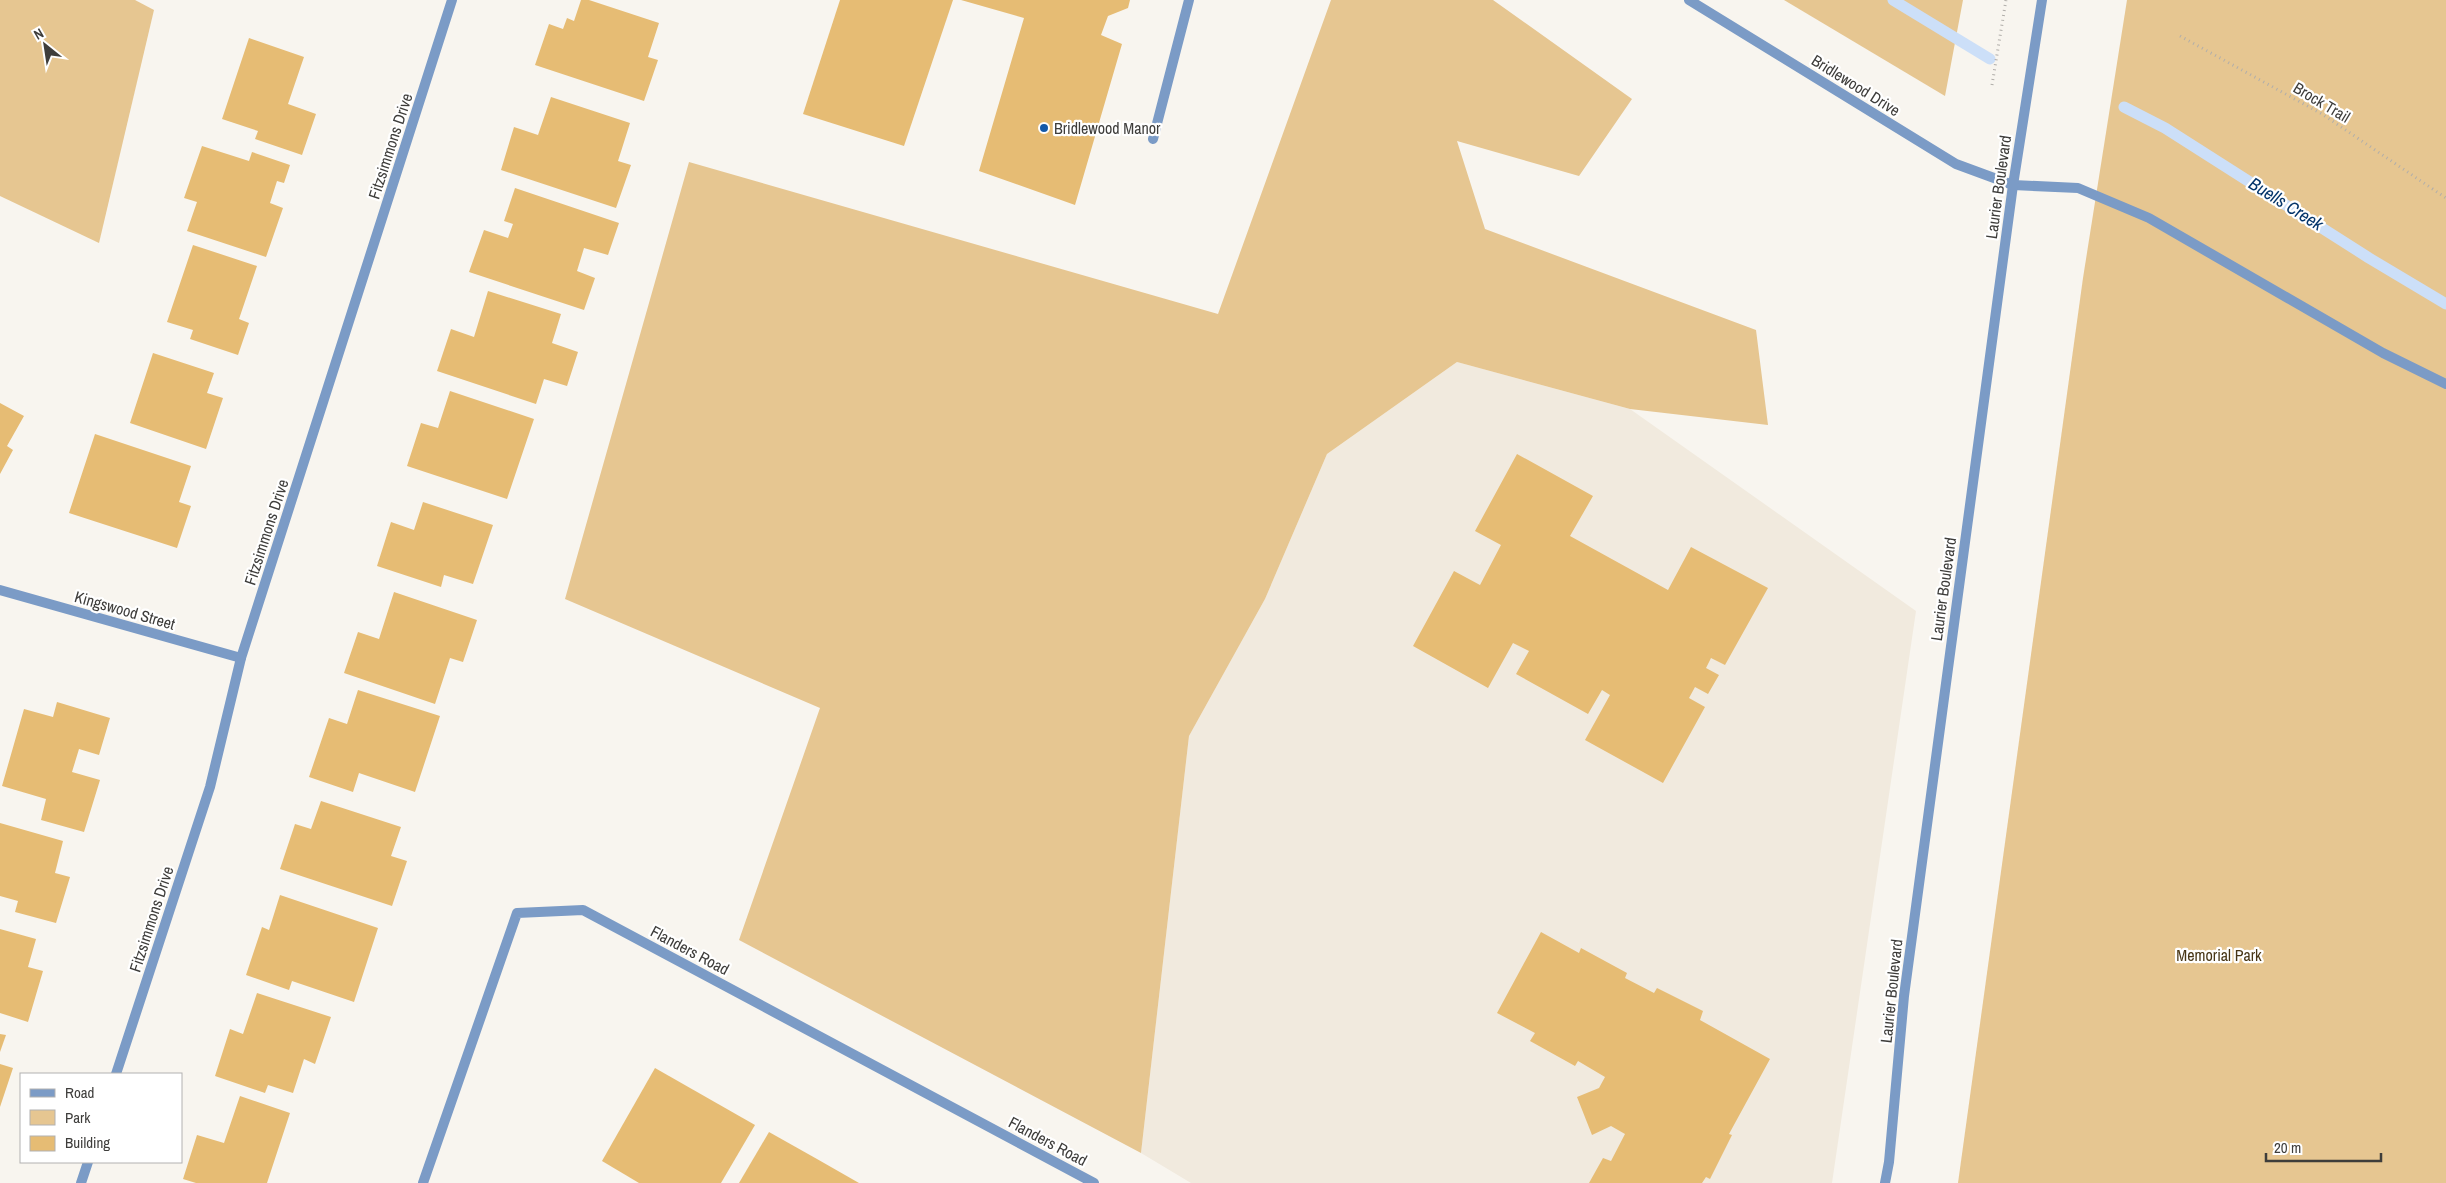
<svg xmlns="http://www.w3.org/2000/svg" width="2446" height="1183" viewBox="0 0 2446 1183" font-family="'Archivo Narrow',sans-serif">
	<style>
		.built { fill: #f1eade }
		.green { fill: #e6c691 }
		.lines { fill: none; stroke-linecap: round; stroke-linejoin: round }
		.stream { stroke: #ccdff8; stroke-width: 11 }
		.building { fill: #e6bc74 }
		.path { stroke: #b1aeaa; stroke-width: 3; stroke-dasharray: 1 4; stroke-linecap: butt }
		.service { stroke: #7b9bc6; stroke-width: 10 }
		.minor { stroke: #7b9bc6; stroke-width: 10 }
		.tertiary { stroke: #7b9bc6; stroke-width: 10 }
		.poi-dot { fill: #1359a8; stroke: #fff; stroke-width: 2 }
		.labels { text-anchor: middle; stroke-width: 4.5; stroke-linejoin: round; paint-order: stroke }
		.street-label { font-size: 16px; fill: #3e3d3b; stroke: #fff }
		.poi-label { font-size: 16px; fill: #3e3d3b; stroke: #fff; text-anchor: start }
		.park-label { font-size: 16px; fill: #473515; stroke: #fff }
		.water-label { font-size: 18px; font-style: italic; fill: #05356a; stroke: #fff }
	</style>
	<rect width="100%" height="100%" fill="#f8f5ef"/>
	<path class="built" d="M 1457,362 L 1630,409 L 1916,611 L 1832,1183 L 1191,1183 L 1141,1153 L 1189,736 L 1265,599 L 1327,454 Z"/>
	<g class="green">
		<path d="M 0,0 L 135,0 L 154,10 L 99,243 L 0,196 Z"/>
		<path d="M 1331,0 L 1493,0 L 1632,99 L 1579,176 L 1457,141 L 1485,229 L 1756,330 L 1768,425 L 1630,409 L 1457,362 L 1327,454 L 1265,599 L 1189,736 L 1141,1153 L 739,940 L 820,708 L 565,599 L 689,162 L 1218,314 Z"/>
		<path d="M 1784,0 L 1963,0 L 1945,96 Z"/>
		<path d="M 2127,0 L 2446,0 L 2446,1183 L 1958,1183 L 2083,278 Z"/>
	</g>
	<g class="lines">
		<g class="stream">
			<path d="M 1893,0 L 1990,59"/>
			<path d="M 2124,107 L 2165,128 L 2369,258 L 2446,304"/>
		</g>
	</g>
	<g class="building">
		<path d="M 581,0 L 589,0 L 659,23 L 648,57 L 658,60 L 644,101 L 535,65 L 549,24 L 563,29 L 567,18 L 574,21 Z"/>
		<path d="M 840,0 L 953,0 L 904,146 L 803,114 Z"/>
		<path d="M 961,0 L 1130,0 L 1128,8 L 1108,16 L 1101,35 L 1122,44 L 1075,205 L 979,171 L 1024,18 Z"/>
		<path d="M 249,38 L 304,57 L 288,104 L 316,114 L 302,155 L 255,139 L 258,131 L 222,119 Z"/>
		<path d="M 551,97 L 630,123 L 618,161 L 631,165 L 616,208 L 501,170 L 514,127 L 538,135 Z"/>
		<path d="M 202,146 L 249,161 L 252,152 L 290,165 L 284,183 L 277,181 L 270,203 L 283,208 L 266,257 L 187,231 L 197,202 L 184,198 Z"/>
		<path d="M 515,188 L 619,223 L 608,255 L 584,248 L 577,271 L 595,278 L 584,310 L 469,272 L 484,230 L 508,238 L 513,224 L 504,221 Z"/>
		<path d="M 193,245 L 257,266 L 239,319 L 249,323 L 238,355 L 190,339 L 193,330 L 167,322 Z"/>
		<path d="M 488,291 L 561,314 L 552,343 L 578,352 L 567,386 L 544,379 L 536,404 L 437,371 L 451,329 L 474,337 Z"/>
		<path d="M 153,353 L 214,373 L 207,393 L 223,398 L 206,449 L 130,423 Z"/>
		<path d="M 450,391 L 534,419 L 507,499 L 407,466 L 421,423 L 438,428 Z"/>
		<path d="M 0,403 L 24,416 L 7,446 L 13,450 L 0,474 Z"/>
		<path d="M 95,434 L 191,466 L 179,502 L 191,506 L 177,548 L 69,513 Z"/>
		<path d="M 1517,454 L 1593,496 L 1570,536 L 1668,590 L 1691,547 L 1768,588 L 1725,665 L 1711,658 L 1706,668 L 1719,675 L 1708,694 L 1695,687 L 1689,698 L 1705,707 L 1663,783 L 1585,740 L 1610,695 L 1602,690 L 1588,714 L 1516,674 L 1529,651 L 1513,643 L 1488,688 L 1413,646 L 1454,571 L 1480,585 L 1501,545 L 1475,531 Z"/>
		<path d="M 423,502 L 493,525 L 473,584 L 444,575 L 441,587 L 377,566 L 391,522 L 414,530 Z"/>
		<path d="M 394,592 L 477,620 L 463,662 L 450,658 L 435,704 L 344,673 L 358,632 L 379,639 Z"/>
		<path d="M 358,690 L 440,716 L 415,792 L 359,773 L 353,792 L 309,777 L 329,718 L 347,724 Z"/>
		<path d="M 57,702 L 110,718 L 99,755 L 79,749 L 72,772 L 100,780 L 84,832 L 41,820 L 46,799 L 2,786 L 24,709 L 53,717 Z"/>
		<path d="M 321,801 L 401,827 L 391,856 L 407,861 L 392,906 L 280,869 L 295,824 L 311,829 Z"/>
		<path d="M 0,823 L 63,841 L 55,873 L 70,877 L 56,923 L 15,912 L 18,901 L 0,896 Z"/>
		<path d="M 280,895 L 378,928 L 354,1002 L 292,981 L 289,990 L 246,975 L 262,927 L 269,930 Z"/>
		<path d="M 0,929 L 36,939 L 28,967 L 43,971 L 28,1022 L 0,1013 Z"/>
		<path d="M 1541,932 L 1579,953 L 1581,948 L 1627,973 L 1625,978 L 1654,993 L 1657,988 L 1703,1011 L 1700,1020 L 1770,1059 L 1729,1134 L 1732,1135 L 1710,1179 L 1706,1177 L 1702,1183 L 1589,1183 L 1603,1158 L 1611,1161 L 1625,1134 L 1611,1126 L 1592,1135 L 1577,1097 L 1599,1088 L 1605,1077 L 1578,1061 L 1575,1066 L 1530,1041 L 1535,1033 L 1497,1013 Z"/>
		<path d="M 257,993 L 331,1017 L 315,1064 L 304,1059 L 293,1093 L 268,1085 L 265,1093 L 215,1076 L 230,1029 L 243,1034 Z"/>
		<path d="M 0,1034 L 6,1035 L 0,1052 Z"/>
		<path d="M 0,1064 L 13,1068 L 0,1107 Z"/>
		<path d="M 655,1068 L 755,1125 L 721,1183 L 639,1183 L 602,1161 Z"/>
		<path d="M 240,1096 L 290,1113 L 267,1183 L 196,1183 L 183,1179 L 197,1135 L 224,1143 Z"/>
		<path d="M 769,1132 L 817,1159 L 859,1183 L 739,1183 Z"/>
	</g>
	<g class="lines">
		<g class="path">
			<path d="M 2180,36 L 2322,114 L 2446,198"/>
			<path d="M 1992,85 L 2006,0"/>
		</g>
		<g class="service">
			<path d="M 1153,139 L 1189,0"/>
			<path d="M 2013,185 L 2078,188 L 2149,218 L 2383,353 L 2446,384"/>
		</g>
		<g class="minor">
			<path d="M 1689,0 L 1956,164 L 2013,185"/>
			<path d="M 0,590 L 241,658"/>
			<path d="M 116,1074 L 210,787 L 241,658 L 452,0"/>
			<path d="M 81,1183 L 88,1162"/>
			<path d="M 423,1183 L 517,913 L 583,910 L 1094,1183"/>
		</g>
		<path class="tertiary" d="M 1885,1183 L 1889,1162 L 1904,996 L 2013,185 L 2042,0"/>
	</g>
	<circle class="poi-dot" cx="1044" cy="128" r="5"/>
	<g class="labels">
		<g class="street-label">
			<text transform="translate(1856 85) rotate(32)" y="6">Bridlewood Drive</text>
			<text transform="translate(2322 102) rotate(31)" y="6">Brock Trail</text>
			<text transform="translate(390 146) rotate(-72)" y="6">Fitzsimmons Drive</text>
			<text transform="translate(1998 187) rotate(-82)" y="6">Laurier Boulevard</text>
			<text transform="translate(266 532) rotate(-72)" y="6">Fitzsimmons Drive</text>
			<text transform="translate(1943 589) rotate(-82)" y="6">Laurier Boulevard</text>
			<text transform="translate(125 610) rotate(16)" y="6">Kingswood Street</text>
			<text transform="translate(151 919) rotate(-72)" y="6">Fitzsimmons Drive</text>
			<text transform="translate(690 950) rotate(28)" y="6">Flanders Road</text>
			<text transform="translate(1891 991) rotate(-84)" y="6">Laurier Boulevard</text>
			<text transform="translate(1048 1141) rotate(28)" y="6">Flanders Road</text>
		</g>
		<g class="poi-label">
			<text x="1054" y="134">Bridlewood Manor</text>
		</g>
		<g class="park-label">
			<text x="2219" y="961">Memorial Park</text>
		</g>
		<g class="water-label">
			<text transform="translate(2286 204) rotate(32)" y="6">Buells Creek</text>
		</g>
	</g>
	<rect x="20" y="1073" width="162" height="90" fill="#ffffff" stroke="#b2b1b1"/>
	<rect x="30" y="1089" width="25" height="8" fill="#7b9bc6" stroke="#b2b1b1"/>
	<text x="65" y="1098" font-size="15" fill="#3e3d3b">Road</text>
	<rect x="30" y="1110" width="25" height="15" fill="#e6c691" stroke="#b2b1b1"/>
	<text x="65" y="1123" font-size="15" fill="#3e3d3b">Park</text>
	<rect x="30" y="1136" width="25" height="15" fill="#e6bc74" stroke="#b2b1b1"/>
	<text x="65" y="1148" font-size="15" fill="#3e3d3b">Building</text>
	<g transform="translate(45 45) rotate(330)" stroke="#ffffff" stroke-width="4" paint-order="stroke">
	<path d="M0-4L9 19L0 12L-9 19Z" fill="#3e3d3b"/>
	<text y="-8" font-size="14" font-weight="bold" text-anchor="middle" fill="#3e3d3b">N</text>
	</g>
	<path d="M2266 1153v8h115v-8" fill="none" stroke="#3e3d3b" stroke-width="2.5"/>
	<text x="2274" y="1153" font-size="15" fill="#3e3d3b" stroke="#ffffff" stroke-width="4" paint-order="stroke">20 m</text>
</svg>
